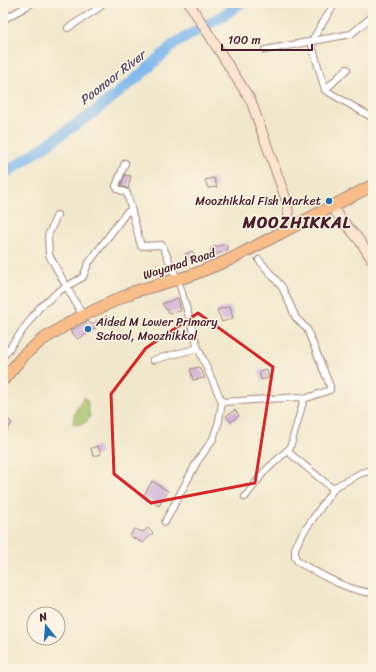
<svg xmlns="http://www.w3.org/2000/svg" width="376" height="672" viewBox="0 0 376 672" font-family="Sriracha,sans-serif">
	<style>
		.green { fill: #a6c168; stroke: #78704a }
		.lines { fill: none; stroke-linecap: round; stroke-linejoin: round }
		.river { stroke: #7cb6ed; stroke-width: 11 }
		.building { fill: #d0b0da }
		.street-casing { stroke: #9e847c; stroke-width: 8 }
		.secondary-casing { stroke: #9e847c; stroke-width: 11 }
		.highway-casing { stroke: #9e847c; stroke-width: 13 }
		.street { stroke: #fff; stroke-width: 6 }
		.secondary { stroke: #fce5d0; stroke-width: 9 }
		.highway { stroke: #f8bd89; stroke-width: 11 }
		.marked { fill: none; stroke: #d62828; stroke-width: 3; stroke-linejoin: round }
		.poi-dot { fill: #1f6fb2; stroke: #fcf5e5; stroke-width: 1.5 }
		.labels { text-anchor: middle; stroke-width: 3; stroke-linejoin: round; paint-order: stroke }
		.poi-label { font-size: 12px; fill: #4a1f2b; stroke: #fcf5e5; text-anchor: end }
		.street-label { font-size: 12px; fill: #4a1f2b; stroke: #fcf5e5 }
		.water-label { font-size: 13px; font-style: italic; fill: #5c546f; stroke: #fcf5e5 }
		.district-label { font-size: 16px; font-weight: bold; letter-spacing: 1px; fill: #4a1f2b; stroke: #fcf5e5 }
	</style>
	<rect width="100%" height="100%" fill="#fcf5e5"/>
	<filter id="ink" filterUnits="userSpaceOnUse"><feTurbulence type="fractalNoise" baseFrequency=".025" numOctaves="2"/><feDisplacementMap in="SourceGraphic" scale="8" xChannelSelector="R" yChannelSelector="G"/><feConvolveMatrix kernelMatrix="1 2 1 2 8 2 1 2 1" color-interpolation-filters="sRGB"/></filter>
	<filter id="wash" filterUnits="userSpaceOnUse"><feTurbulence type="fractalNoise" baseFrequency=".012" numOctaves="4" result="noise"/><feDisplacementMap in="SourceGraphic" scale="16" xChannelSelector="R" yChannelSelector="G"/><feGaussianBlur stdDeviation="0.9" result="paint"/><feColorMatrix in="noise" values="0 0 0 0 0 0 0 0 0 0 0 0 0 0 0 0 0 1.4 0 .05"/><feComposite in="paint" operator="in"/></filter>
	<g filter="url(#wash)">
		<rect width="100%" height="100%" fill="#f1e8cc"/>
		<path class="green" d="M 84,397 L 87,401 L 90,417 C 85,425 82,425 73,424 L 75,412 Z"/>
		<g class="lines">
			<path class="river" d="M 3,175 L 94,112 L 137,78 L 174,44 L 226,14 L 240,3"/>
		</g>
		<g id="blocks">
			<g class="building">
				<path d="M 125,175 L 131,176 L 128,189 L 121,185 Z"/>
				<path d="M 214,178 L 217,187 L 208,188 L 205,180 Z"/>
				<path d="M 226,244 L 228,250 L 212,256 L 211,248 Z"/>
				<path d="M 192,251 L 196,257 L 190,260 L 185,254 Z"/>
				<path d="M 178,298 L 181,311 L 169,313 L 162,304 Z"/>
				<path d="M 230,306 L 233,318 L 222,322 L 217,310 Z"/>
				<path d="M 107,316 L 109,321 L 94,326 L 96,328 L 78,339 L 70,331 L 88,321 L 91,324 Z"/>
				<path d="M 199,367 L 205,378 L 193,380 L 190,369 Z"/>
				<path d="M 267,369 L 269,378 L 261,380 L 259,371 Z"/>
				<path d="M 235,410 L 239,416 L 231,422 L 226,416 Z"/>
				<path d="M 3,415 L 12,423 L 3,436 Z"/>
				<path d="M 98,446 L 101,454 L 93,456 L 91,448 Z"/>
				<path d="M 152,481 L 168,491 L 159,506 L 143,497 Z"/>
				<path d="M 148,528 L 153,533 L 143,543 L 130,536 L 134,529 L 143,532 Z"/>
			</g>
		</g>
	</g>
	<g filter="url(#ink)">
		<use href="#blocks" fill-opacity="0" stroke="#9e847c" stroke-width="1"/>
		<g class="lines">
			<g class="street-casing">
				<g id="street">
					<path d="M 3,20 L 32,3"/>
					<path d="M 68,28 L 100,7 L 102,3"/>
					<path d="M 265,50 L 351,34 L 373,16"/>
					<path d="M 347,69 L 325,90 L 373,118"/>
					<path d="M 325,90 L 311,42 L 335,3"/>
					<path d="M 125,163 L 116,186 L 118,189 L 127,193 L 141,246 L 162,245 L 164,249 L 180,286 L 198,348 L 222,402 L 219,421 L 213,439 L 197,462 L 165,522"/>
					<path d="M 57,215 L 48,236 L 49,255 L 83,316"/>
					<path d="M 259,260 L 282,287 L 296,318 L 307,329 L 330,386 L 330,390 L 304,399"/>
					<path d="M 3,357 L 39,308 L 59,291 L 83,277 L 88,264 L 126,213 L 131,210"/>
					<path d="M 153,360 L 198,348"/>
					<path d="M 222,402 L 300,397 L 304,399 L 290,448 L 264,472 L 245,497"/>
					<path d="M 287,451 L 333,489"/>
					<path d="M 373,470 L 361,473 L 335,487 L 303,533 L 295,548 L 295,557 L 298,562 C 322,575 345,590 373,593"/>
				</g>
			</g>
			<g class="secondary-casing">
				<g id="secondary">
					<path d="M 189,3 L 251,101 L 287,202 L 290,229"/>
					<path d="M 331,207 L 360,241 L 373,261"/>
				</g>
			</g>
			<g class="highway-casing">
				<path id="highway" d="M 3,380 L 25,354 L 42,340 L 74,320 L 133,292 L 192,275 L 229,260 L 373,185"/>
			</g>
			<use href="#street" class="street"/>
			<use href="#secondary" class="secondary"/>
			<use href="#highway" class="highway"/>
		</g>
	</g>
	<path class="marked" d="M 198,313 L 273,367 L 255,483 L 151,503 L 114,474 L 111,394 L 146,348 Z"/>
	<g class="poi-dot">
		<circle cx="329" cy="201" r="4"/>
		<circle cx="88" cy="329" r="4"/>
	</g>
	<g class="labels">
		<g class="poi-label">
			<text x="321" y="205">Moozhikkal Fish Market</text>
			<text x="96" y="326" text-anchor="start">Aided M Lower Primary<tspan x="96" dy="14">School, Moozhikkal</tspan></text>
		</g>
		<g class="street-label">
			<text transform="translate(179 264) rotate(-18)" y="4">Wayanad Road</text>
		</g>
		<g class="water-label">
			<text transform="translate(112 77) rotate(-38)" y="5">Poonoor River</text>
		</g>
		<g class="district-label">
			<text x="297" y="228">MOOZHIKKAL</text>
		</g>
	</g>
	<rect width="376" height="672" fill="none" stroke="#fcf5e5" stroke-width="16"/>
	<g transform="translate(46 626) rotate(343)"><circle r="19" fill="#fcf5e5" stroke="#b59f9b"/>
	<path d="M0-3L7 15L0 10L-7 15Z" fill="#1f6fb2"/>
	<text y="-6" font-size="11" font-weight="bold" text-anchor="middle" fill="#4a1f2b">N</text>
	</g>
	<path d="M222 44v6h90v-6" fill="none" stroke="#4a1f2b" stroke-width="2"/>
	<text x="228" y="44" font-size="12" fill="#4a1f2b" stroke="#fcf5e5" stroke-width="3" paint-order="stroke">100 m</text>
</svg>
